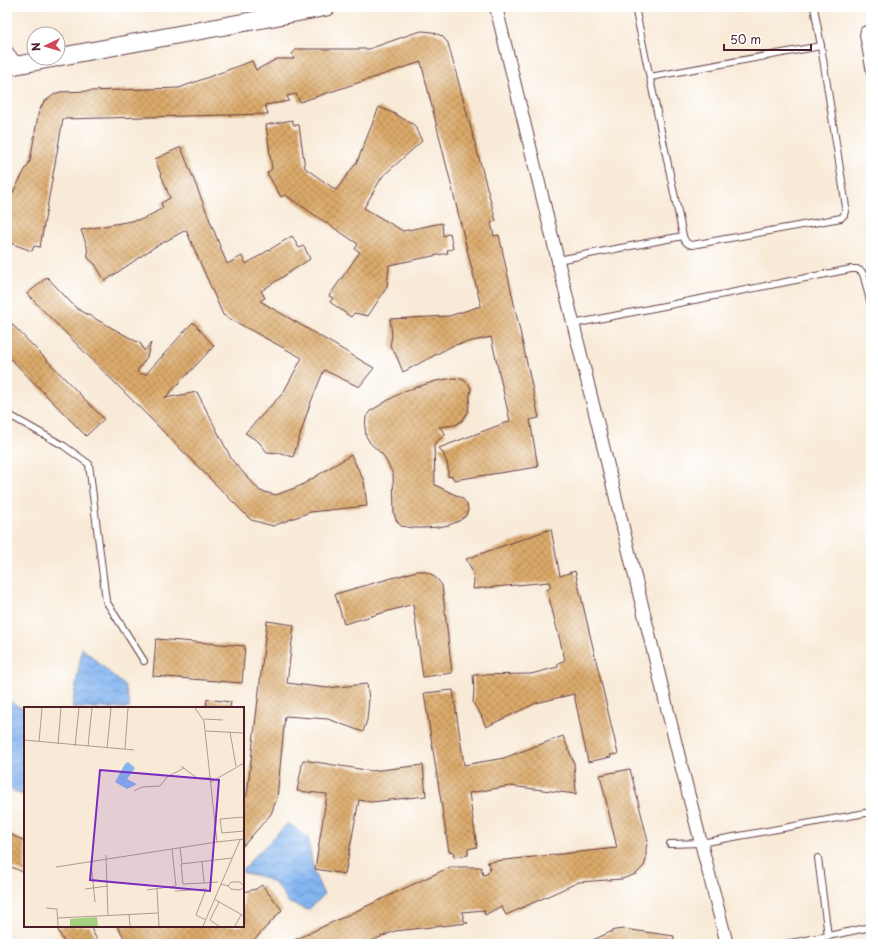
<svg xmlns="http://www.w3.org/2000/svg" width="878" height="951" viewBox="0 0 878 951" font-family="'Playpen Sans',sans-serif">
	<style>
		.water { fill: url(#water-waves); stroke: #676a8e }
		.building { fill: url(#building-cross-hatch) }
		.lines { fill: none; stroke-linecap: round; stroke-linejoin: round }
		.lane-casing { stroke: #643d45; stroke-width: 8 }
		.street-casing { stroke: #643d45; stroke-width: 14 }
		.secondary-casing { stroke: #643d45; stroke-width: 19 }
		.lane { stroke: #fff; stroke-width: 6 }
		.street { stroke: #fff; stroke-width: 12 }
		.secondary { stroke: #fff; stroke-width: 17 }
		.inset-road { fill: none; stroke: #b29992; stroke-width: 1 }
		.view { fill: #7b2cbf; fill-opacity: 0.15; stroke: #7b2cbf; stroke-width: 2 }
		.inset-edge { fill: none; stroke: #4a1f2b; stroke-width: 2 }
	</style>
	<defs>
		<pattern id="water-waves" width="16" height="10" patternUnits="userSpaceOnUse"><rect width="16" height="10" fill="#84b5f0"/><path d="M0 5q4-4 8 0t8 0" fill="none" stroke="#6e93c3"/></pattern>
		<pattern id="building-cross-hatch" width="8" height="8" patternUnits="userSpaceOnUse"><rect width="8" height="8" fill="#dbaa6b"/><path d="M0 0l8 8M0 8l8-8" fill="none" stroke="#b48a58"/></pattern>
	</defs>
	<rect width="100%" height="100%" fill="#fff"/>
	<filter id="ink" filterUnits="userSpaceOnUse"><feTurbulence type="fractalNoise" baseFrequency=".025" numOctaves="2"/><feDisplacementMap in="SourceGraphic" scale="8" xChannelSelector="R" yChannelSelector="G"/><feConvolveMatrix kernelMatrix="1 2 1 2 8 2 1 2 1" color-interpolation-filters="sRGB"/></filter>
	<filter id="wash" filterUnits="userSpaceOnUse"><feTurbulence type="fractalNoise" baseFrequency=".012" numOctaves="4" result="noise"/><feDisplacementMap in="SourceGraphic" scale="16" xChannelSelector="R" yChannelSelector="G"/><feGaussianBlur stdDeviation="0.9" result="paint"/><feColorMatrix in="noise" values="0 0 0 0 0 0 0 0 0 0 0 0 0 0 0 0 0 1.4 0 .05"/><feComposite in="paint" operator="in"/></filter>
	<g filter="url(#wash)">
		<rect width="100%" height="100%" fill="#f8ead7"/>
		<g class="water">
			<path d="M 82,648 L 125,686 L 130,708 L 72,708 Z"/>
			<path d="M 7,700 L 25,710 L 25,796 L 7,788 Z"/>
			<path d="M 288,823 L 308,838 L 314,873 L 324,895 L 308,910 L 287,902 C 279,881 264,876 243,873 L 243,868 C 248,868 249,864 251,860 Z"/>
		</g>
		<g id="blocks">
			<g class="building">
				<path d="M 422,31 L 432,32 L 442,36 L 448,43 L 496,221 L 491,223 L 494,236 L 499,235 L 539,418 L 530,420 L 538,467 L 454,480 L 452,476 L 448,477 L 448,467 L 446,460 L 443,453 L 439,448 L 510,421 L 491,337 L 454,345 L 403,372 L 396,355 L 390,346 L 392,335 L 390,319 L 449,316 L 481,306 L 421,62 L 300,102 L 296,94 L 287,96 L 289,101 L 265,105 L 268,114 L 63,119 L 40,247 L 34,246 L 32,251 L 7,242 L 7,203 L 30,161 L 38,115 L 41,107 L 44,102 L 55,94 L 60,92 L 179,88 L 252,61 L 256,70 L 277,59 L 294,59 L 292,54 L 297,49 L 369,49 L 411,34 Z"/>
				<path d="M 379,107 L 393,113 L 414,125 L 422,141 L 382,177 L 364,208 L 403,231 L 442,223 L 443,236 L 450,233 L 453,249 L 447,250 L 448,253 L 389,265 L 387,287 L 368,316 L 354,313 L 351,317 L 330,302 L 333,298 L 329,296 L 360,252 L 355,249 L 358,244 L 285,195 L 281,197 L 267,173 L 272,169 L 266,125 L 292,120 L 294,125 L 299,125 L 305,168 L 336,190 L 357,162 Z"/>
				<path d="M 181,147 L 227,264 L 242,256 L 246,264 L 292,236 L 299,248 L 304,246 L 310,259 L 261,291 L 265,298 L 260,301 L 374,368 L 359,387 L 324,370 L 310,404 L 293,457 L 281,453 L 267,452 L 259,442 L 245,433 L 283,393 L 302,358 L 223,315 L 186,230 L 153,248 L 105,281 L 95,264 L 88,258 L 87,246 L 81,230 L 143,219 L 163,208 L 161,203 L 170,198 L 155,159 Z"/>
				<path d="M 47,277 L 76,308 L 141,344 L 144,351 L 151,343 L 147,357 L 137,372 L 141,374 L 146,374 L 193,322 L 214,346 L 165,398 L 197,392 L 232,460 L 260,491 L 276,495 L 300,486 L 351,455 L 364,481 L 367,506 L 310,512 L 273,526 L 251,520 L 27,294 Z"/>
				<path d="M 7,319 L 104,419 L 86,436 L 7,355 Z"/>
				<path d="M 454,378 L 462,379 L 468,383 L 471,388 L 468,412 L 462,421 L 455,425 L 439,427 L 446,434 L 434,444 L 435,485 L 462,498 L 467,504 L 468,510 L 466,516 L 459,521 L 449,525 L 438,527 L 425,528 L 413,528 L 401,526 L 396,520 L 394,513 L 393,474 L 383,455 L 370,443 L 366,436 L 365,428 L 366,417 L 370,411 L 404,391 L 436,381 Z"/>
				<path d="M 551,529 L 560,576 L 575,571 L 618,754 L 610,755 L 611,757 L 588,762 L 574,694 L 536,703 L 486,727 L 480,713 L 473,703 L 474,690 L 473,675 L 531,674 L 558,667 L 558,663 L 565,660 L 547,590 L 551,587 L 549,582 L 473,589 L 474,581 L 473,574 L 470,566 L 466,559 Z"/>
				<path d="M 417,571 L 423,571 L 431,574 L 437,579 L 442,585 L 452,673 L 423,677 L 413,604 L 344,624 L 335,594 Z"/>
				<path d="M 267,621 L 294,625 L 287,683 L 327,688 L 367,684 L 369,699 L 367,720 L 363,732 L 328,719 L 285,716 L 277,798 L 271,814 L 243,846 L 243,800 L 247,795 Z"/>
				<path d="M 156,639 L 245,646 L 242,683 L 153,676 Z"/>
				<path d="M 453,690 L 464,765 L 504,758 L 563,736 L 574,763 L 576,794 L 510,786 L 469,793 L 477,847 L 468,849 L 468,855 L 454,857 L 453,851 L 449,852 L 424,693 Z"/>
				<path d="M 207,699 L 231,702 L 230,708 L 206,708 Z"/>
				<path d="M 303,760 L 372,771 L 423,765 L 426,796 L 371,802 L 359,800 L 345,874 L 315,869 L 327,794 L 297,791 Z"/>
				<path d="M 630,769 L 648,841 L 646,848 L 646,860 L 644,866 L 636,874 L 622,879 L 579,882 L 506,915 L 501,906 L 485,915 L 484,910 L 462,912 L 464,921 L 468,923 L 395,931 L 364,944 L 286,944 L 450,867 L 481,867 L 483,875 L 487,874 L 490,870 L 489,864 L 487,862 L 617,848 L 600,775 Z"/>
				<path d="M 7,833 L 25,841 L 25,873 L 7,865 Z"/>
				<path d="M 262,885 L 282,910 L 256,938 L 252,944 L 128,944 L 117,926 L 243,926 L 243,892 L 256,889 Z"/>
				<path d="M 56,926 L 90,926 L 99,944 L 65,944 Z"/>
				<path d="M 624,929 L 674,936 L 673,944 L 584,944 L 615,930 Z"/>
			</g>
		</g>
	</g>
	<g filter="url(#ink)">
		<use href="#blocks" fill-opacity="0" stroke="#643d45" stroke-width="1"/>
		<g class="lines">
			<g class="lane-casing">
				<g id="lane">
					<path d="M 635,7 L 683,236 C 685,242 687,244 692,245 L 841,218 L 844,215 L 846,207 L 821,46"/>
					<path d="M 871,28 L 869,28 L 864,30 L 863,35 L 871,78"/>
					<path d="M 650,77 L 821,46 L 814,7"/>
					<path d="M 558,260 L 683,236"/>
					<path d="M 573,324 L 851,269 L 857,269 L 862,272 L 864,277 L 871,305"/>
					<path d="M 7,410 L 11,416 L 64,446 L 89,464 L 106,601 L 144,661"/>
					<path d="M 670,844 L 701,843 L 871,812"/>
					<path d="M 818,858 L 828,936"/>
					<path d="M 785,944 L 828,936 L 871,927"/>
				</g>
			</g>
			<g class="street-casing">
				<g id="street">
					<path d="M 496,7 L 680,761 L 727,944"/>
					<path d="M 7,52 L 17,65"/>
				</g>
			</g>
			<g class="secondary-casing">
				<g id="secondary">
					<path d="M 58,57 L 327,7"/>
					<path d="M 7,67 L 55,58"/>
				</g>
			</g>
			<use href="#lane" class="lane"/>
			<use href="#street" class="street"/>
			<use href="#secondary" class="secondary"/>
		</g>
	</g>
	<g transform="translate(24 707)">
		<rect width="220" height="220" fill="#f8ead7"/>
		<path d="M 73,210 L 74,219 L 46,219 L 46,212 Z" fill="#a4d17e"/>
		<path d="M 104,55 L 111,61 L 103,72 L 113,77 L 103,82 L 91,75 L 101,57 Z" fill="#84b5f0"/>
		<path class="inset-road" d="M 171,1 L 180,14 L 193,135 L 220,132M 180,12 L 199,13M 182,24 L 220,26M 206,25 L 212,59M 0,33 L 110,43M 15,35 L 18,1M 34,37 L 37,1M 51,39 L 55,1M 64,39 L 68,1M 83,41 L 87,1M 101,42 L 104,1M 157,59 L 173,71 L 187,71M 187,75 L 220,56M 110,84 L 118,80 L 136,79 L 143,70 L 160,61M 220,110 L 196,112 L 198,126 L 220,124M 156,141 L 158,157M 82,148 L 84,209M 178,154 L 180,176 L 194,175M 67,155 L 71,195M 32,160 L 193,135M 180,176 L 159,177 L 157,157 L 208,151M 197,177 L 204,179 L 207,175 L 216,175 L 220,179M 204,179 L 207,182 L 216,183 L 220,180M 61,182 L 84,179M 133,182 L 135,219M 123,183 L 152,179 L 148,142M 151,184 L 182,182 L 172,208 L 182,213M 190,192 L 220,209M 195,195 L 186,213 L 195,219M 22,201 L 33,202 L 34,219M 105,207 L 106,219M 34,211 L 134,206M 179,219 L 216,133M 211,219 L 217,208"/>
		<path class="view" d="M 76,63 L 195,73 L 186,184 L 66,173 Z"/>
		<rect width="220" height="220" class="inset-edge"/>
	</g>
	<rect width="878" height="951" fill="none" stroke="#fff" stroke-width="24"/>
	<g transform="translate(46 46) rotate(265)"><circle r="19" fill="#ffffff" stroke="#b7a5aa"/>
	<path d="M0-3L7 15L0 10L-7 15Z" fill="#d1495b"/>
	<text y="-6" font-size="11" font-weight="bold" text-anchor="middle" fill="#4a1f2b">N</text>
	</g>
	<path d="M724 44v6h87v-6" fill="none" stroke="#4a1f2b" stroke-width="2"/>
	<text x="730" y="44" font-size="12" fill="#4a1f2b" stroke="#ffffff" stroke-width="3" paint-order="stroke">50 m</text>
</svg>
